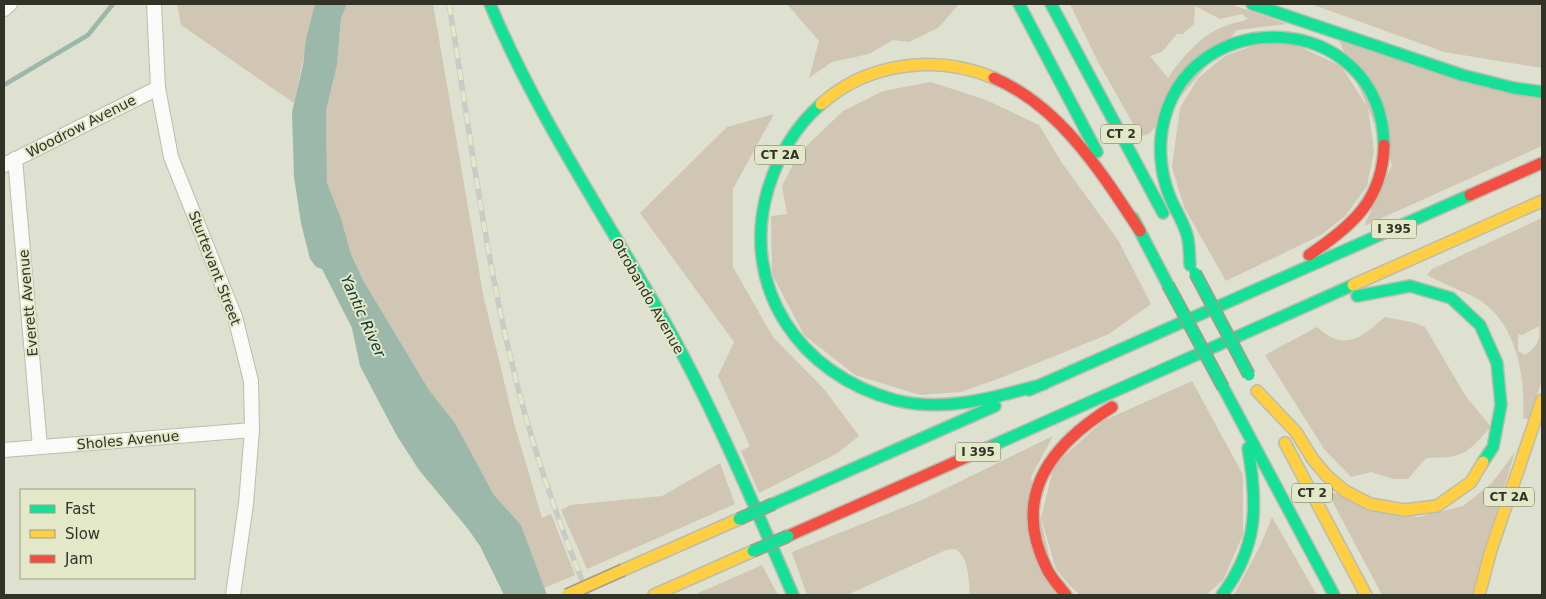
<svg xmlns="http://www.w3.org/2000/svg" width="1546" height="599" viewBox="0 0 1546 599" font-family="'DejaVu Sans',sans-serif">
	<style>
		.green { fill: #d1c5b4; fill-rule: evenodd }
		.water { fill: #9bb8aa }
		.lines { fill: none; stroke-linecap: round; stroke-linejoin: round }
		.stream { stroke: #9bb8aa; stroke-width: 4.5 }
		.street-casing { stroke: #bbbdaf; stroke-width: 16 }
		.fast-casing { stroke: #bbbdaf; stroke-width: 14 }
		.slow-casing { stroke: #bbbdaf; stroke-width: 14 }
		.jam-casing { stroke: #bbbdaf; stroke-width: 14 }
		.street { stroke: #fafaf8; stroke-width: 14 }
		.fast { stroke: #16e098; stroke-width: 11 }
		.slow { stroke: #ffcf43; stroke-width: 11 }
		.jam { stroke: #f24e42; stroke-width: 11 }
		.rail-casing { stroke: #cacac6; stroke-width: 5.5 }
		.rail { stroke: #e3e8c8; stroke-width: 4; stroke-dasharray: 11; stroke-linecap: butt }
		.fast-bridge-casing { stroke: #a19d87; stroke-width: 14; stroke-linecap: butt }
		.slow-bridge-casing { stroke: #a19d87; stroke-width: 14; stroke-linecap: butt }
		.fast-bridge { stroke: #16e098; stroke-width: 11 }
		.slow-bridge { stroke: #ffcf43; stroke-width: 11 }
		.labels { text-anchor: middle; stroke-width: 4; stroke-linejoin: round; paint-order: stroke }
		.shield { fill: #e3e8c8; stroke: #666957; stroke-width: 1 }
		.shield-label { font-size: 12px; font-weight: bold; fill: #313327 }
		.street-label { font-size: 14px; fill: #313327; stroke: #e3e8c8 }
		.water-label { font-size: 15px; font-style: italic; fill: #0e342b; stroke: #e3e8c8 }
	</style>
	<rect width="100%" height="100%" fill="#dee1cf"/>
	<g class="green">
		<path d="M 177,4 L 315,4 L 294,103 L 181,25 Z"/>
		<path d="M 347,4 L 433,4 L 483,294 L 514,423 L 542,518 L 551,514 L 575,575 L 544,588 L 521,525 L 494,495 L 455,423 L 429,390 L 363,280 L 351,254 L 341,218 L 327,183 L 326,111 L 337,65 L 341,18 Z"/>
		<path d="M 787,4 L 959,4 L 938,28 L 909,42 L 893,40 L 869,54 L 832,62 L 809,78 L 819,41 Z"/>
		<path d="M 1070,4 L 1230,4 L 1287,24 L 1237,30 L 1149,134 L 1140,136 L 1098,62 ZM 1195,6 L 1220,19 L 1242,14 L 1248,19 C 1241,22 1232,23 1225,26 C 1200,36 1183,56 1168,78 L 1150,56 L 1162,52 L 1177,34 L 1183,34 L 1194,24 Z"/>
		<path d="M 1311,4 L 1542,4 L 1542,68 L 1444,52 Z"/>
		<path d="M 1339,40 L 1542,99 L 1542,146 L 1364,226 L 1392,165 Z"/>
		<path d="M 1289,42 L 1341,66 L 1368,108 L 1374,151 L 1367,186 L 1345,216 L 1321,235 L 1226,281 L 1184,207 L 1172,167 L 1180,108 L 1198,78 L 1225,56 L 1255,45 Z"/>
		<path d="M 931,82 L 986,100 L 1039,125 L 1062,163 L 1118,240 L 1151,304 L 1109,334 L 1003,377 L 961,392 L 920,395 L 855,375 L 804,335 L 772,274 L 771,216 L 787,214 L 782,186 L 799,153 L 843,111 L 883,91 Z"/>
		<path d="M 774,114 L 733,189 L 733,267 L 773,337 L 824,389 L 859,436 L 836,454 L 759,493 L 741,451 L 750,446 L 718,376 L 734,342 L 640,213 L 727,127 Z"/>
		<path d="M 1542,218 L 1542,380 L 1529,420 L 1523,418 C 1526,377 1516,320 1476,298 C 1460,290 1443,284 1427,275 L 1432,269 ZM 1539,326 C 1541,340 1536,347 1525,355 L 1518,351 L 1518,334 L 1522,335 Z"/>
		<path d="M 1385,317 L 1415,323 L 1425,327 L 1465,395 L 1491,427 C 1464,455 1467,457 1426,458 L 1408,479 L 1394,479 L 1371,472 L 1351,477 L 1324,449 L 1265,355 L 1317,327 C 1346,353 1361,337 1385,317 Z"/>
		<path d="M 1192,381 L 1243,475 L 1243,535 L 1223,580 L 1206,595 L 1080,595 L 1070,586 L 1056,569 L 1041,518 L 1054,465 L 1103,421 Z"/>
		<path d="M 1053,436 L 1031,477 L 1058,595 L 970,595 C 968,580 970,557 955,549 L 946,550 L 847,595 L 807,595 L 792,553 L 794,551 L 922,500 Z"/>
		<path d="M 1515,452 L 1472,595 L 1382,595 L 1327,491 L 1418,517 L 1463,506 L 1492,483 Z"/>
		<path d="M 720,463 L 735,504 L 587,569 L 561,510 L 571,505 L 662,496 Z"/>
		<path d="M 1272,517 L 1317,595 L 1234,595 L 1260,546 Z"/>
		<path d="M 762,565 L 778,595 L 694,595 Z"/>
	</g>
	<path class="water" d="M 315,4 L 347,4 L 341,18 L 337,65 L 326,111 L 327,183 L 341,218 L 351,254 L 363,280 L 429,390 L 455,423 L 494,495 L 521,525 L 547,595 L 504,595 L 480,546 L 468,529 L 419,470 L 397,436 L 360,366 L 352,328 L 322,269 L 316,267 L 310,259 L 301,223 L 294,177 L 292,112 L 303,65 L 306,39 Z"/>
	<g class="lines">
		<path class="stream" d="M 4,85 L 88,35 L 113,4"/>
		<g class="street-casing">
			<g id="street">
				<path d="M 154,4 L 158,88 L 171,157 L 235,317 L 251,381 L 252,430 L 246,504 L 233,595"/>
				<path d="M 4,9 L 10,4"/>
				<path d="M 15,159 L 40,447"/>
				<path d="M 4,165 L 158,88"/>
				<path d="M 4,450 L 252,430"/>
			</g>
		</g>
		<g class="fast-casing">
			<g id="fast">
				<path d="M 490,4 C 536,114 602,211 661,315 C 712,405 752,500 793,595"/>
				<path d="M 1019,4 L 1097,152"/>
				<path d="M 1051,4 L 1163,213"/>
				<path d="M 1252,4 L 1462,75 L 1514,88 L 1542,92"/>
				<path d="M 821,104 C 795,127 778,156 768,189 C 739,287 800,375 895,400 C 945,413 996,397 1044,384"/>
				<path d="M 1133,218 L 1168,285"/>
				<path d="M 1190,265 C 1189,255 1190,245 1187,235 C 1184,224 1178,214 1173,204 C 1162,181 1158,154 1162,130 C 1184,0 1381,8 1384,145"/>
				<path d="M 1357,296 L 1410,286 L 1451,298 L 1480,325 L 1497,363 L 1501,405 L 1493,447 L 1483,462"/>
				<path d="M 1223,387 L 1334,595"/>
				<path d="M 1029,390 L 1470,195"/>
				<path d="M 987,448 L 1353,285"/>
				<path d="M 773,504 L 995,406"/>
				<path d="M 1222,595 C 1258,547 1258,505 1248,448"/>
			</g>
		</g>
		<g class="slow-casing">
			<g id="slow">
				<path d="M 821,104 C 868,62 937,54 994,78"/>
				<path d="M 1353,285 L 1542,201"/>
				<path d="M 1257,391 L 1296,432 L 1312,458 L 1326,475 L 1345,491 L 1370,504 L 1404,510 L 1437,506 L 1471,482 L 1483,462"/>
				<path d="M 1285,443 L 1366,595"/>
				<path d="M 623,570 L 739,519"/>
				<path d="M 654,595 L 753,551"/>
				<path d="M 1479,595 L 1491,550 L 1542,400"/>
			</g>
		</g>
		<g class="jam-casing">
			<g id="jam">
				<path d="M 994,78 C 1061,107 1101,172 1140,231"/>
				<path d="M 1470,195 L 1542,163"/>
				<path d="M 1309,255 C 1352,226 1383,200 1384,145"/>
				<path d="M 788,536 L 987,448"/>
				<path d="M 1066,595 C 1059,586 1050,577 1046,567 C 1011,495 1052,444 1112,407"/>
			</g>
		</g>
		<use href="#street" class="street"/>
		<use href="#fast" class="fast"/>
		<use href="#slow" class="slow"/>
		<use href="#jam" class="jam"/>
		<g class="rail-casing">
			<path id="rail" d="M 449,4 C 470,130 485,260 517,384 C 535,456 560,526 588,595"/>
		</g>
		<use href="#rail" class="rail"/>
		<g class="fast-bridge-casing">
			<g id="fast-bridge">
				<path d="M 1195,273 L 1249,375"/>
				<path d="M 1168,285 L 1223,387"/>
				<path d="M 739,519 L 773,504"/>
				<path d="M 753,551 L 788,536"/>
			</g>
		</g>
		<g class="slow-bridge-casing">
			<path id="slow-bridge" d="M 567,595 L 623,570"/>
		</g>
		<use href="#fast-bridge" class="fast-bridge"/>
		<use href="#slow-bridge" class="slow-bridge"/>
	</g>
	<g class="labels">
		<g class="shield">
			<rect x="1101" y="124.5" width="40" height="19" rx="4"/>
			<rect x="755" y="145.5" width="50" height="19" rx="4"/>
			<rect x="1371.5" y="219.5" width="45" height="19" rx="4"/>
			<rect x="955.5" y="442.5" width="45" height="19" rx="4"/>
			<rect x="1292" y="483.5" width="40" height="19" rx="4"/>
			<rect x="1484" y="487.5" width="50" height="19" rx="4"/>
		</g>
		<g class="shield-label">
			<text x="1121" y="138">CT 2</text>
			<text x="780" y="159">CT 2A</text>
			<text x="1394" y="233">I 395</text>
			<text x="978" y="456">I 395</text>
			<text x="1312" y="497">CT 2</text>
			<text x="1509" y="501">CT 2A</text>
		</g>
		<g class="street-label">
			<text transform="translate(81 126) rotate(-27)" y="5">Woodrow Avenue</text>
			<text transform="translate(215 268) rotate(69)" y="5">Sturtevant Street</text>
			<text transform="translate(648 296) rotate(60)" y="5">Otrobando Avenue</text>
			<text transform="translate(28 303) rotate(-95)" y="5">Everett Avenue</text>
			<text transform="translate(128 440) rotate(-5)" y="5">Sholes Avenue</text>
		</g>
		<g class="water-label">
			<text transform="translate(363 316) rotate(66)" y="5">Yantic River</text>
		</g>
	</g>
	<rect width="1546" height="599" fill="none" stroke="#313327" stroke-width="10"/>
	<rect x="20" y="489" width="175" height="90" fill="#e3e8c8" stroke="#9ca088"/>
	<rect x="30" y="505" width="25" height="8" fill="#16e098" stroke="#9ca088"/>
	<text x="65" y="514" font-size="15" fill="#313327">Fast</text>
	<rect x="30" y="530" width="25" height="8" fill="#ffcf43" stroke="#9ca088"/>
	<text x="65" y="539" font-size="15" fill="#313327">Slow</text>
	<rect x="30" y="555" width="25" height="8" fill="#f24e42" stroke="#9ca088"/>
	<text x="65" y="564" font-size="15" fill="#313327">Jam</text>
</svg>
